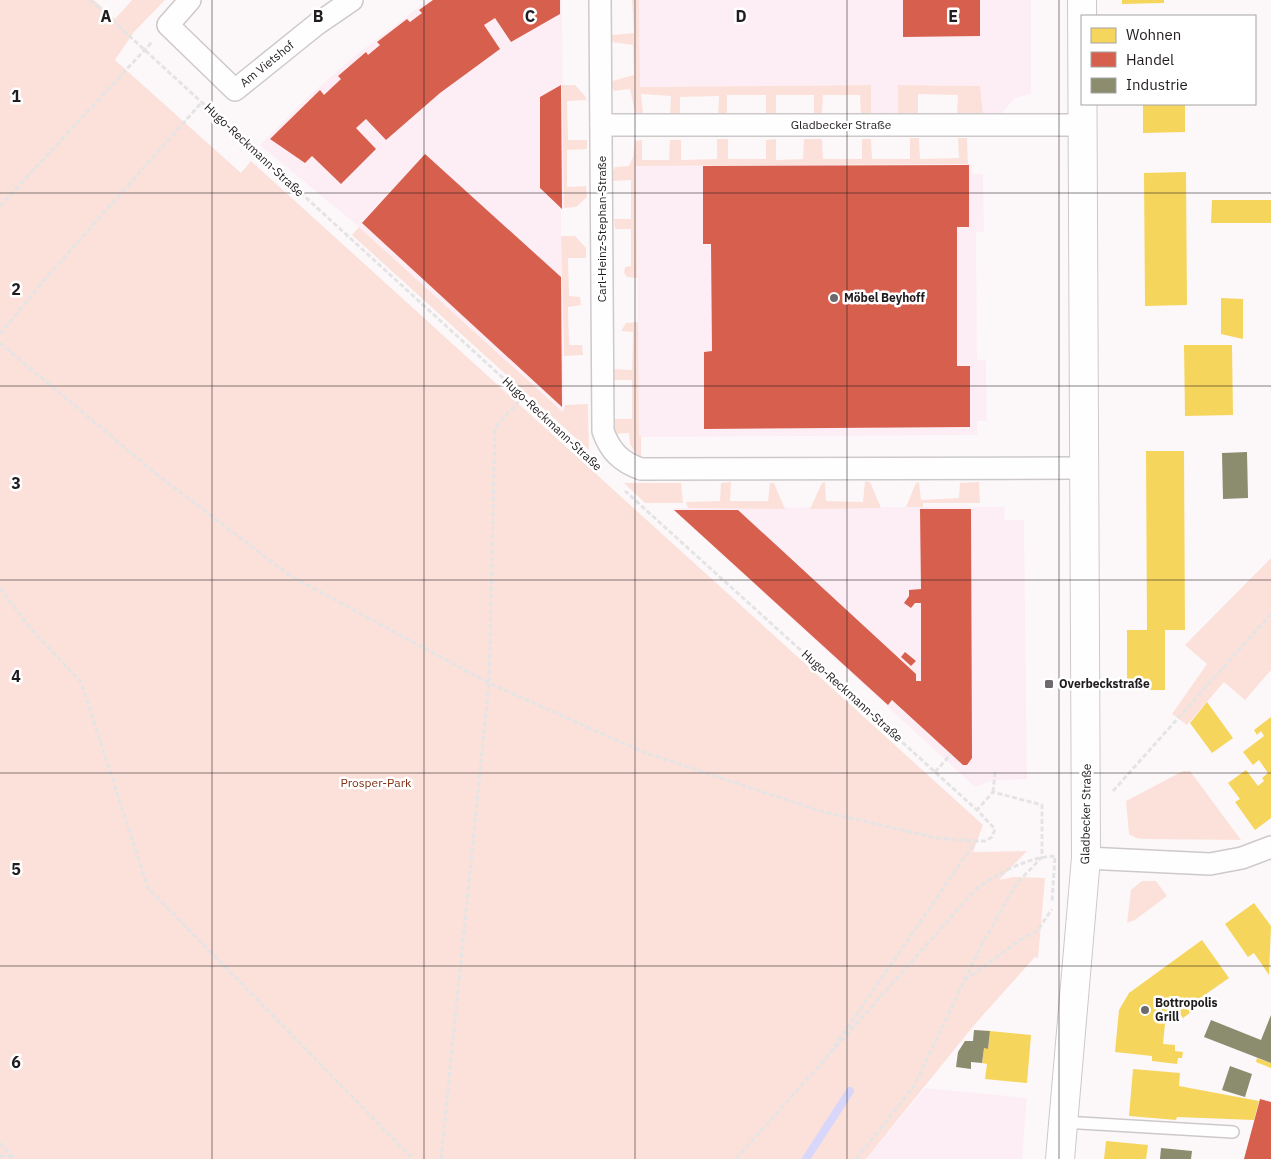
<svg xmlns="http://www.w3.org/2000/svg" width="1271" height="1159" viewBox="0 0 1271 1159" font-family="'IBM Plex Sans',sans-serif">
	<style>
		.built { fill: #fdeef6 }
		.green { fill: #fce1da }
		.homes { fill: #f6d55c }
		.shops { fill: #d6604d }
		.industry { fill: #8c8c6e }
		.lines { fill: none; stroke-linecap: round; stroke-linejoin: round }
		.stream { stroke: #d8d6fb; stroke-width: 8 }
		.service-casing { stroke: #cdc9cb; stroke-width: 14 }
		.minor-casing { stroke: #cdc9cb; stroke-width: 24 }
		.secondary-casing { stroke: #cdc9cb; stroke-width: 30 }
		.path { stroke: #e5e4e5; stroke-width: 3; stroke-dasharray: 5 2.5; stroke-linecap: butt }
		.service { stroke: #fffefe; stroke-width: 11 }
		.minor { stroke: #fffefe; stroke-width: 21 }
		.secondary { stroke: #fffefe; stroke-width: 28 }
		.grid { fill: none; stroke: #211c1f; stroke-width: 1; stroke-opacity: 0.55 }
		.poi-dot { fill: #6e696c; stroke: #fff; stroke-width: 2 }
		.labels { text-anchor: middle; stroke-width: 5; stroke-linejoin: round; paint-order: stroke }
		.street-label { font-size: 12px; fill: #211c1f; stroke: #fff }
		.poi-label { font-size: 12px; font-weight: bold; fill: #211c1f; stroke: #fff; text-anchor: start }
		.park-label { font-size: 12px; fill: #822f14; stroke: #fff }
		.grid-label { font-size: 16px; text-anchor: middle; font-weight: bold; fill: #211c1f; stroke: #fff; stroke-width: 5; stroke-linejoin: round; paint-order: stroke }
	</style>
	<rect width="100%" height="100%" fill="#fcf8fa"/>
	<g class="built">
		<path d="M 428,0 L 562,0 L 564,208 L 561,211 L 561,236 L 564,412 L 359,227 L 260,145 L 311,94 L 356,55 Z"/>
		<path d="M 639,0 L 1031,0 L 1031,94 L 1015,98 L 1002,113 L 983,113 L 980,86 L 898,85 L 898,115 L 871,114 L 871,85 L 640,87 Z"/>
		<path d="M 972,164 L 972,174 L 983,174 L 984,232 L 976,232 L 977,360 L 986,360 L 987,421 L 977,421 L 977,435 L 639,437 L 636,166 Z"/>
		<path d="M 923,507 L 1005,507 L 1004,520 L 1024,520 L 1027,779 L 994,780 L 975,787 L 671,508 Z"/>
		<path d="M 925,1088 L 1027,1098 L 1022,1159 L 866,1159 Z"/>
	</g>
	<g class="green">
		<path d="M 0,0 L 94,0 L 115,19 L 132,0 L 165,0 L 134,32 L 115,60 L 241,173 L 251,161 L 983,825 L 973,852 L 1027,851 L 999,880 L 1013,877 L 1045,878 L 1038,958 L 1035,957 L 975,1024 L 866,1159 L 0,1159 Z"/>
		<path d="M 632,0 L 639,0 L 640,87 L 871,85 L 871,114 L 861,114 L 860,95 L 823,95 L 822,113 L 814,113 L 814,95 L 776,95 L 776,114 L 766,115 L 766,95 L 727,95 L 727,115 L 718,115 L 719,96 L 680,97 L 680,115 L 670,115 L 671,96 L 641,94 L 643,114 L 638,115 L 635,113 L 630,89 L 614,91 L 611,84 L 612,81 L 634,75 L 633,45 L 611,42 L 612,35 L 634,33 Z"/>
		<path d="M 562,85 L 575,85 L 585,96 L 587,100 L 567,101 L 568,140 L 587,140 L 587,149 L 567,150 L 567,187 L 586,186 L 587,197 L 576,207 L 564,208 Z"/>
		<path d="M 898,85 L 980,86 L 983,113 L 957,113 L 958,95 L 918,94 L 918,113 L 898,115 Z"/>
		<path d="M 910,138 L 919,138 L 920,159 L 959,158 L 958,138 L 967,138 L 968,164 L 636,166 L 637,278 L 627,277 L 624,273 L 625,267 L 631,266 L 631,229 L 615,229 L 614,219 L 631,219 L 631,180 L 612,181 L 612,172 L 615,167 L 629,166 L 633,157 L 635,141 L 642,140 L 642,160 L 669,160 L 670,140 L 681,140 L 681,160 L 717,159 L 717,139 L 728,139 L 728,159 L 766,159 L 766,140 L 776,139 L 776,160 L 803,159 L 804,139 L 822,139 L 823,159 L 862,159 L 862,139 L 871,139 L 872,159 L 910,159 Z"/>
		<path d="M 359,227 L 563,412 L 565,405 L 588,404 L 589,450 L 352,235 Z"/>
		<path d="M 561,236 L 575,236 L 586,248 L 586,258 L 568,258 L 569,296 L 580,297 L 581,305 L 568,307 L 569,345 L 582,345 L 583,355 L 564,356 Z"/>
		<path d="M 638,322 L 639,436 L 641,436 L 641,459 L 638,458 L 630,444 L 629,433 L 614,434 L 614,419 L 632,419 L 632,380 L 613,380 L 613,369 L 632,370 L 633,332 L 621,331 L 626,323 Z"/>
		<path d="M 865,481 L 870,482 L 881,508 L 810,509 L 822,483 L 825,482 L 826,501 L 863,502 Z"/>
		<path d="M 731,482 L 730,501 L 768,501 L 770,483 L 774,483 L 785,509 L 688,508 L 686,502 L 720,501 L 721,483 Z"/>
		<path d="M 919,482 L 921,500 L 959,498 L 960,483 L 979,482 L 980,503 L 923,503 L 923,507 L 906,507 L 916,483 Z"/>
		<path d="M 624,483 L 681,483 L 683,503 L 645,503 Z"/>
		<path d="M 1271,558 L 1271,670 L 1245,700 L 1224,682 L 1187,725 L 1172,714 L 1207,664 L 1185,645 Z"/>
		<path d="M 1183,771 L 1190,771 L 1241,840 L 1143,839 L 1136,838 L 1129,834 L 1126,801 Z"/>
		<path d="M 1142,881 L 1156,881 L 1167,896 L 1135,920 L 1127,923 L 1131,890 Z"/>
	</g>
	<g class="homes">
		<path d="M 1122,0 L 1164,0 L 1164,3 L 1122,4 Z"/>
		<path d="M 1143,104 L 1185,104 L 1185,132 L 1143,133 Z"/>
		<path d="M 1186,172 L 1187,305 L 1145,306 L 1144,173 Z"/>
		<path d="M 1212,200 L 1271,200 L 1271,223 L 1211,223 Z"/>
		<path d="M 1221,298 L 1243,299 L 1243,339 L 1221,334 Z"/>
		<path d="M 1184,345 L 1232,345 L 1233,415 L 1185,416 Z"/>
		<path d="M 1146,451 L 1184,451 L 1185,630 L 1165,630 L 1165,690 L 1127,690 L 1127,630 L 1147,630 Z"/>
		<path d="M 1207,702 L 1233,738 L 1212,753 L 1190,723 Z"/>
		<path d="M 1271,717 L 1271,818 L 1255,830 L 1235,802 L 1240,799 L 1228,783 L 1246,770 L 1258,786 L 1264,781 L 1262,778 L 1268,773 L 1259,760 L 1253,765 L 1243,752 L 1264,736 L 1261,731 L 1257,735 L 1254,730 Z"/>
		<path d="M 1254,903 L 1271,926 L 1269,975 L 1254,953 L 1248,957 L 1225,924 Z"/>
		<path d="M 1202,940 L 1229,978 L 1193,1003 L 1197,1008 L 1195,1009 L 1183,1018 L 1180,1014 L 1165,1024 L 1163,1044 L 1175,1045 L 1175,1051 L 1183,1052 L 1182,1058 L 1178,1058 L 1177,1064 L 1152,1061 L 1152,1056 L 1115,1052 L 1119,1010 L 1129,993 Z"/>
		<path d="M 990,1031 L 1031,1035 L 1027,1083 L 985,1079 L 987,1064 L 982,1063 L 984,1048 L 988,1049 Z"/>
		<path d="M 1257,1058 L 1271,1063 L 1271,1068 L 1256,1062 Z"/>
		<path d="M 1133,1069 L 1180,1073 L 1179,1086 L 1259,1101 L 1254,1120 L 1177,1117 L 1176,1120 L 1129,1116 Z"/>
		<path d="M 1106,1141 L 1148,1145 L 1146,1159 L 1104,1159 Z"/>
	</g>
	<g class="shops">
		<path d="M 433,0 L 560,0 L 560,14 L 511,42 L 495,18 L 484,25 L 500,49 L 440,93 L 386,140 L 366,119 L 356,128 L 376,149 L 341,184 L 312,156 L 305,163 L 270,139 L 320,90 L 324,95 L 341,79 L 338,76 L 366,52 L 368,55 L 380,45 L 377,42 L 407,19 L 410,22 L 422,13 L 419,10 Z"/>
		<path d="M 903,0 L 980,0 L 980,36 L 903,37 Z"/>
		<path d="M 561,85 L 562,209 L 540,188 L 540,97 Z"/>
		<path d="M 425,154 L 561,277 L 562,407 L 362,223 Z"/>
		<path d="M 969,165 L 969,227 L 957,227 L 957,366 L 970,366 L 970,427 L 704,429 L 704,352 L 712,351 L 711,244 L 703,244 L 703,166 Z"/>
		<path d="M 920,509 L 971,509 L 972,758 L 967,765 L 963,765 L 892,700 L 888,705 L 674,510 L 738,510 L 916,674 L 916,681 L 921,681 L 921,603 L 915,603 L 911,608 L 904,603 L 909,596 L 909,590 L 921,589 Z"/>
		<path d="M 905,652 L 916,661 L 911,666 L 901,657 Z"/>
		<path d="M 1260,1099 L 1271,1102 L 1271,1159 L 1244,1159 Z"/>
	</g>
	<g class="industry">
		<path d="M 1247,452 L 1248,498 L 1223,499 L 1222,453 Z"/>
		<path d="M 1271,1015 L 1271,1063 L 1204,1037 L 1211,1020 L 1261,1040 Z"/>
		<path d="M 974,1030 L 990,1031 L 988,1049 L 984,1048 L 982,1063 L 971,1062 L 971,1069 L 956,1067 L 958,1052 L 965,1041 L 973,1041 Z"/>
		<path d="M 1230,1066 L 1252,1074 L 1245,1097 L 1222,1090 Z"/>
		<path d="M 1161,1148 L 1192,1151 L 1191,1159 L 1160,1159 Z"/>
	</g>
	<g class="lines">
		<path class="stream" d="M 806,1159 L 850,1091"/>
		<g class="service-casing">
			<path id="service" d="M 1063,1122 L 1233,1132"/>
		</g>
		<g class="minor-casing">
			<g id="minor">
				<path d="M 190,0 L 168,25 L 235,90 L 317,24 L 352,0"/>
				<path d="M 600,0 L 603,431 C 610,451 621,462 641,469 L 1083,468"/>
				<path d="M 601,125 L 1081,125"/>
				<path d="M 1086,858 L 1210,864 L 1242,858 L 1271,847"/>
			</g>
		</g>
		<g class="secondary-casing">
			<path id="secondary" d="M 1060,1159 L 1086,858 L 1082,0"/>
		</g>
		<g class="path">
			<path d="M 90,0 L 586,454"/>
			<path d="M 0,206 L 152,42"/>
			<path d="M 0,334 L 46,278 L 202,102"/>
			<path d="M 0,343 L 155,473 L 289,575 L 489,683 L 643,752 L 820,811 L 937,838 L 976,841 L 985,841 L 992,837 L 995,829 L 977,810 L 625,491"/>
			<path d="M 0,588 L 31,629 L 81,682 L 148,888 L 413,1159"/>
			<path d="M 935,772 L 951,754"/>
			<path d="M 1113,791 L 1271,614"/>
			<path d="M 993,792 L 995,772"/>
			<path d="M 965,980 L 1020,940 L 1038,930 L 1052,909"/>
			<path d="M 830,1053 L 975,842"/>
			<path d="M 0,1143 L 15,1159"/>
			<path d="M 0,1156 L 12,1156"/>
			<path d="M 441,1159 L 489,683 L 495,427 L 523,397"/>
			<path d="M 736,1159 L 977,888 C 999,873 1028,857 1055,856 L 1052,903"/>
			<path d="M 856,1159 L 914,1086 L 981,946 L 1008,898 L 1019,881 L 1042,857 L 1042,805 L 993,792 L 977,810"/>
		</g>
		<use href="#service" class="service"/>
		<use href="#minor" class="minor"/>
		<use href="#secondary" class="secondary"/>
	</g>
	<path class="grid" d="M 212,0 L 212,1159M 424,0 L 424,1159M 635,0 L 635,1159M 847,0 L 847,1159M 1059,0 L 1059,1159M 0,193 L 1271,193M 0,386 L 1271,386M 0,580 L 1271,580M 0,773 L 1271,773M 0,966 L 1271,966"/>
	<g class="poi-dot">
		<circle cx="834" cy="298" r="5"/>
		<rect x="1044" y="679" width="10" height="10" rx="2.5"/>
		<circle cx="1145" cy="1010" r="5"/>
	</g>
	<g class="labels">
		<g class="street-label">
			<text transform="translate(267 64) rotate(-39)" y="4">Am Vietshof</text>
			<text x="841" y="129">Gladbecker Straße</text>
			<text transform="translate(254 150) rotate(43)" y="4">Hugo-Reckmann-Straße</text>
			<text transform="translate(602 229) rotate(-90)" y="4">Carl-Heinz-Stephan-Straße</text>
			<text transform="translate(552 424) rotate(43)" y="4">Hugo-Reckmann-Straße</text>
			<text transform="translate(852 696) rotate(42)" y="4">Hugo-Reckmann-Straße</text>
			<text transform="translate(1086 814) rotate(-89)" y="4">Gladbecker Straße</text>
		</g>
		<g class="poi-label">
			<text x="844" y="302">Möbel Beyhoff</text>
			<text x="1059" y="688">Overbeckstraße</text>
			<text x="1155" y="1007">Bottropolis<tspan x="1155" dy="14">Grill</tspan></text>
		</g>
		<g class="park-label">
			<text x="376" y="787">Prosper-Park</text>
		</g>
	</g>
	<g class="grid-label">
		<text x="106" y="22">A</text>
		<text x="318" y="22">B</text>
		<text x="530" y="22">C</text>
		<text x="741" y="22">D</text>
		<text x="953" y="22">E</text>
		<text x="16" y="102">1</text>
		<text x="16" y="295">2</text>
		<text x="16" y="489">3</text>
		<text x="16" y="682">4</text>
		<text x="16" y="875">5</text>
		<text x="16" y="1068">6</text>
	</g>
	<rect x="1081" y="15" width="175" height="90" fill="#ffffff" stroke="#a6a4a5"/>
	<rect x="1091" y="28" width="25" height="15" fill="#f6d55c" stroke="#a6a4a5"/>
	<text x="1126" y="40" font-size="15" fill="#211c1f">Wohnen</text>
	<rect x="1091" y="52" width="25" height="15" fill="#d6604d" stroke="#a6a4a5"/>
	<text x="1126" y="65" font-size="15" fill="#211c1f">Handel</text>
	<rect x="1091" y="78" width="25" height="15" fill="#8c8c6e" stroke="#a6a4a5"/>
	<text x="1126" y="90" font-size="15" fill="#211c1f">Industrie</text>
</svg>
